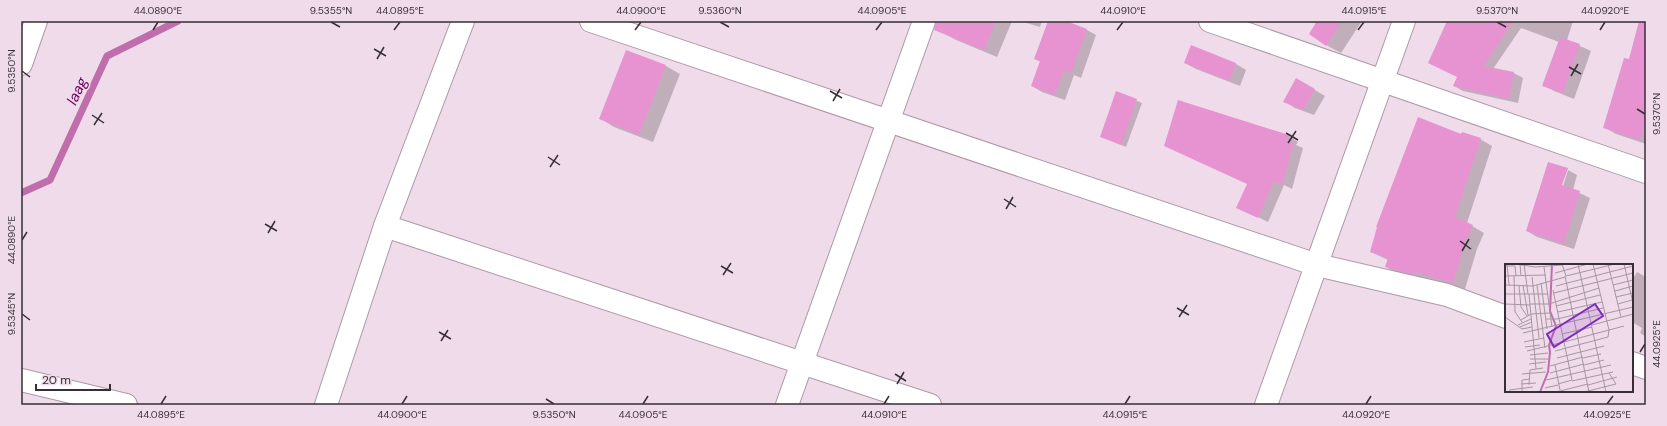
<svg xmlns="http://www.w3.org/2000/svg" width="1667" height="426" viewBox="0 0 1667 426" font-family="'DM Sans',sans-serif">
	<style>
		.shadow { fill: #0003 }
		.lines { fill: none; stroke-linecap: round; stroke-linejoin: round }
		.stream { stroke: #bf6eab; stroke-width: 7 }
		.building { fill: #e793d1 }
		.minor-casing { stroke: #ac99a6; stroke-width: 24 }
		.tertiary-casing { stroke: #ac99a6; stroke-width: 24 }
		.minor { stroke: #fff; stroke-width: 22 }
		.tertiary { stroke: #fff; stroke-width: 22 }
		.ticks { fill: none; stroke: #372f35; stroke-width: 1.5 }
		.labels { text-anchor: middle; stroke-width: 3; stroke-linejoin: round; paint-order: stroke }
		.water-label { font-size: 15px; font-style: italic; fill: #6d035c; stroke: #f0dbea }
		.inset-river { fill: none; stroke: #bf6eab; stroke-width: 2 }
		.inset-road { fill: none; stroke: #a696a2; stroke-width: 1 }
		.view { fill: #7b2cbf; fill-opacity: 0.15; stroke: #7b2cbf; stroke-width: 2 }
		.inset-edge { fill: none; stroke: #372f35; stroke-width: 2 }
		.neatline { fill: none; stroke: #372f35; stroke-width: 1.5 }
		.ticks-label { font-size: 10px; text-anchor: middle; fill: #372f35 }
	</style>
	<rect width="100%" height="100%" fill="#f0dbea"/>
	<g class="shadow">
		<path d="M 948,21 L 1012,21 L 997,57 L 956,40 L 943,33 Z"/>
		<path d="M 1020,21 L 1042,21 L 1040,27 Z"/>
		<path d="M 1049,21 L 1063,21 L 1087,30 L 1096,35 L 1081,78 L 1074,75 L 1065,100 L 1042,92 L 1032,86 L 1041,62 L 1035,59 Z"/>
		<path d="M 1311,21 L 1362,21 L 1341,53 L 1326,45 L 1317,24 Z"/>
		<path d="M 1448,21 L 1573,21 L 1567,40 L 1591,51 L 1574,99 L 1554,91 L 1543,85 L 1559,42 L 1521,28 L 1493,69 L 1514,73 L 1523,78 L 1518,103 L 1463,91 L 1454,86 L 1458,77 L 1429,63 Z"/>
		<path d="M 1640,21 L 1646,21 L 1646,144 L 1616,134 L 1604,127 L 1630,61 Z"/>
		<path d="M 627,51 L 666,66 L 680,74 L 653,142 L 614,127 L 601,119 Z"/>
		<path d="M 1185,63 L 1236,64 L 1246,70 L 1240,86 L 1196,69 Z"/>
		<path d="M 1296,79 L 1325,96 L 1314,115 L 1295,108 L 1284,101 Z"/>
		<path d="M 1117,93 L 1142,103 L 1126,147 L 1101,136 Z"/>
		<path d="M 1179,101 L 1289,136 L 1298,142 L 1296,145 L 1303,148 L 1292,189 L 1284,185 L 1268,222 L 1237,207 L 1248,184 Z"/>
		<path d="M 1462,135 L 1480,139 L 1492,146 L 1467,223 L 1484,233 L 1477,249 L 1465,289 L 1427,278 L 1426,281 L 1398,274 L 1386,267 L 1388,260 L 1371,252 Z"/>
		<path d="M 1549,163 L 1568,170 L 1566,170 L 1560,190 L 1562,190 L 1568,170 L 1577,175 L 1573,190 L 1590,198 L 1574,249 L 1537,237 L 1527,231 Z"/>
		<path d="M 1637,272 L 1646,277 L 1646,337 L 1640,333 L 1642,328 L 1632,322 L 1632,280 Z"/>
	</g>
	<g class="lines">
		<path class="stream" d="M 21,193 L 50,180 L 107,56 L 178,21"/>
	</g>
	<g class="building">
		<path d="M 936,21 L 996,21 L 984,50 L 934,30 Z"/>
		<path d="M 1048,21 L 1066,21 L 1087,29 L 1071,73 L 1064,70 L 1055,95 L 1031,86 L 1040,61 L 1034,59 Z"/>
		<path d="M 1317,21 L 1342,21 L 1326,46 L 1309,34 Z"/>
		<path d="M 1447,21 L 1513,21 L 1484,66 L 1514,72 L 1509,99 L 1453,86 L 1457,77 L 1428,63 Z"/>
		<path d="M 1639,21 L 1646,21 L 1646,121 L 1640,140 L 1603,128 L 1624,58 L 1629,59 Z"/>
		<path d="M 1560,37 L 1580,44 L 1563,93 L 1542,86 Z"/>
		<path d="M 1191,45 L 1236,63 L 1229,81 L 1184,63 Z"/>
		<path d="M 626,50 L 666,65 L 639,135 L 599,119 Z"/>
		<path d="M 1296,78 L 1315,89 L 1303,110 L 1283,102 Z"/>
		<path d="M 1116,91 L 1137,99 L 1121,145 L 1100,137 Z"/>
		<path d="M 1178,100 L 1289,135 L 1286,140 L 1294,142 L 1282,185 L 1274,181 L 1258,218 L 1236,208 L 1247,184 L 1164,146 Z"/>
		<path d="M 1418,117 L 1461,134 L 1462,132 L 1481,138 L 1455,217 L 1473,225 L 1465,242 L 1453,283 L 1415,272 L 1414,275 L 1385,267 L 1388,258 L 1370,252 L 1377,227 L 1376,227 Z"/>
		<path d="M 1548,162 L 1568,168 L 1562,185 L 1580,191 L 1564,244 L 1526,231 Z"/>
	</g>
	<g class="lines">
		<g class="minor-casing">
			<g id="minor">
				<path d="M 591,21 L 1317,265 L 1447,295 L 1506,317"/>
				<path d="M 1210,21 L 1646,172"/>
				<path d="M 21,64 L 36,21"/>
				<path d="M 385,226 L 930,405"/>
				<path d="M 1632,363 L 1646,368"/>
				<path d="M 21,380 L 126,405"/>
				<path d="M 326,405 L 385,226 L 463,21"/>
				<path d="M 787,405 L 924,21"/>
			</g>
		</g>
		<g class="tertiary-casing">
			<path id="tertiary" d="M 1266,405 L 1404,21"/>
		</g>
		<use href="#minor" class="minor"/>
		<use href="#tertiary" class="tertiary"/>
	</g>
	<path class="ticks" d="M 331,22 L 340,27M 720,22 L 729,27M 1497,22 L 1506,27M 153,30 L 158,22M 394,30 L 400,22M 635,30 L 641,22M 876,30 L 882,22M 1117,30 L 1123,22M 1358,30 L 1364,22M 1600,30 L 1605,22M 374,49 L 386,56M 377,59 L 384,47M 1569,67 L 1581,74M 22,71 L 30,77M 1571,76 L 1578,64M 830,91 L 842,98M 833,101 L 840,89M 1637,109 L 1645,114M 92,115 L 104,123M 94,125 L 102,113M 1286,133 L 1298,140M 1288,143 L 1296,131M 548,157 L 560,165M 550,167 L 558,155M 1004,199 L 1016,207M 1006,209 L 1013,197M 265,224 L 277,231M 268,233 L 275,221M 22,240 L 27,232M 1460,241 L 1471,249M 1462,251 L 1469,239M 721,266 L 733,273M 723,275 L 731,263M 1177,308 L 1189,315M 22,314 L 30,320M 1179,317 L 1187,305M 439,332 L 451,339M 441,341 L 448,330M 1640,352 L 1645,344M 895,374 L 906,381M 897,384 L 904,372M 546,399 L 554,404M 161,404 L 166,396M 402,404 L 407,396M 643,404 L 648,396M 884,404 L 889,396M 1125,404 L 1130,396M 1366,404 L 1371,396M 1607,404 L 1613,396"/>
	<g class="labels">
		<g class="water-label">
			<text transform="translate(77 91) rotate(-65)" y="5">laag</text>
		</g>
	</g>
	<g transform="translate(1505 264)">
		<rect width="128" height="128" fill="#f0dbea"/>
		<path class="inset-river" d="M 35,128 L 43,108 L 45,88 L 44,81 L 51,62 L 45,47 L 47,0"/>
		<path class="inset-road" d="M 2,0 L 4,21M 10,0 L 30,3 L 57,1M 15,0 L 16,12M 19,0 L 23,30M 57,0 L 61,12 L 110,0M 73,0 L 101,128M 103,0 L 116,53M 119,0 L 128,39M 0,2 L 10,2 L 11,12M 39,3 L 47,63M 50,9 L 83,0M 0,12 L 41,11M 9,12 L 10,48 L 17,58M 60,12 L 73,75M 27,13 L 34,74M 36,19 L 42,65M 0,21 L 28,22 L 60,13M 18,21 L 23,51M 32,21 L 40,84M 108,21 L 128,16M 14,22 L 16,43 L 22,52M 51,22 L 128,2M 48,26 L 67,116 L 53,120M 110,27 L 128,22M 49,29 L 128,9M 0,30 L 43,30M 24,30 L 31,105M 111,33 L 128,29M 0,40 L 25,41M 25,40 L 44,40 L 94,24M 113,40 L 127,36M 51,42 L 95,31M 53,48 L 97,38M 0,53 L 17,65 L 27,63M 41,55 L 52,55 L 98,44M 16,56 L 26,50 L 45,49M 13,61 L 26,55M 87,61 L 128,50M 15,63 L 27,58M 18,69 L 128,43M 57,70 L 87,63M 73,75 L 84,128M 19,78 L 39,74M 59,78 L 119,62M 20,83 L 35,81M 22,87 L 59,78M 50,87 L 103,73 L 104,66 L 88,0M 25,91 L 43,89M 52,94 L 99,82M 78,94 L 96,90M 25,95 L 44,95M 24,100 L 41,98M 50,101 L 55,126M 79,101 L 99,96M 45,102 L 78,93M 45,109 L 79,100M 17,110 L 41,108M 41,116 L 106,101M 67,117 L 108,108M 16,120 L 31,119M 24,121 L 25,106 L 38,104M 83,121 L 112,113M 40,124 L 53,121M 4,126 L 28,123M 17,128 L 17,116 L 25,115M 51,128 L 83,120M 79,128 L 111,120 L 104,109"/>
		<path class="view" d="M 90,40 L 98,52 L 49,83 L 42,70 Z"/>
		<rect width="128" height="128" class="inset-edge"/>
	</g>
	<rect width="1667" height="426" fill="none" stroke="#f0dbea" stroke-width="44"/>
	<path d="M36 384v6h74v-6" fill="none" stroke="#372f35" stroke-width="2"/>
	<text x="42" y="384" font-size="12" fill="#372f35" stroke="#f0dbea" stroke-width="3" paint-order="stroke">20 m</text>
	<rect x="22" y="22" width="1623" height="382" class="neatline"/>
	<g class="ticks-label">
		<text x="158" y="14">44.0890°E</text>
		<text x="331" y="14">9.5355°N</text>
		<text x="400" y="14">44.0895°E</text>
		<text x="641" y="14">44.0900°E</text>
		<text x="720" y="14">9.5360°N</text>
		<text x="882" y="14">44.0905°E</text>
		<text x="1123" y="14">44.0910°E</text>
		<text x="1364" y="14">44.0915°E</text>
		<text x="1497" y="14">9.5370°N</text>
		<text x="1605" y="14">44.0920°E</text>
		<text transform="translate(11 71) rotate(-90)" y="4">9.5350°N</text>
		<text transform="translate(1656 114) rotate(-90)" y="4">9.5370°N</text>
		<text transform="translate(11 240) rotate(-90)" y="4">44.0890°E</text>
		<text transform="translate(11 314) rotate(-90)" y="4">9.5345°N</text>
		<text transform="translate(1656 344) rotate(-90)" y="4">44.0925°E</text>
		<text x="161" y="418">44.0895°E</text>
		<text x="402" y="418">44.0900°E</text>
		<text x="554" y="418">9.5350°N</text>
		<text x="643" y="418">44.0905°E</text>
		<text x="884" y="418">44.0910°E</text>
		<text x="1125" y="418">44.0915°E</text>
		<text x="1366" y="418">44.0920°E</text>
		<text x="1607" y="418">44.0925°E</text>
	</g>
</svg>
